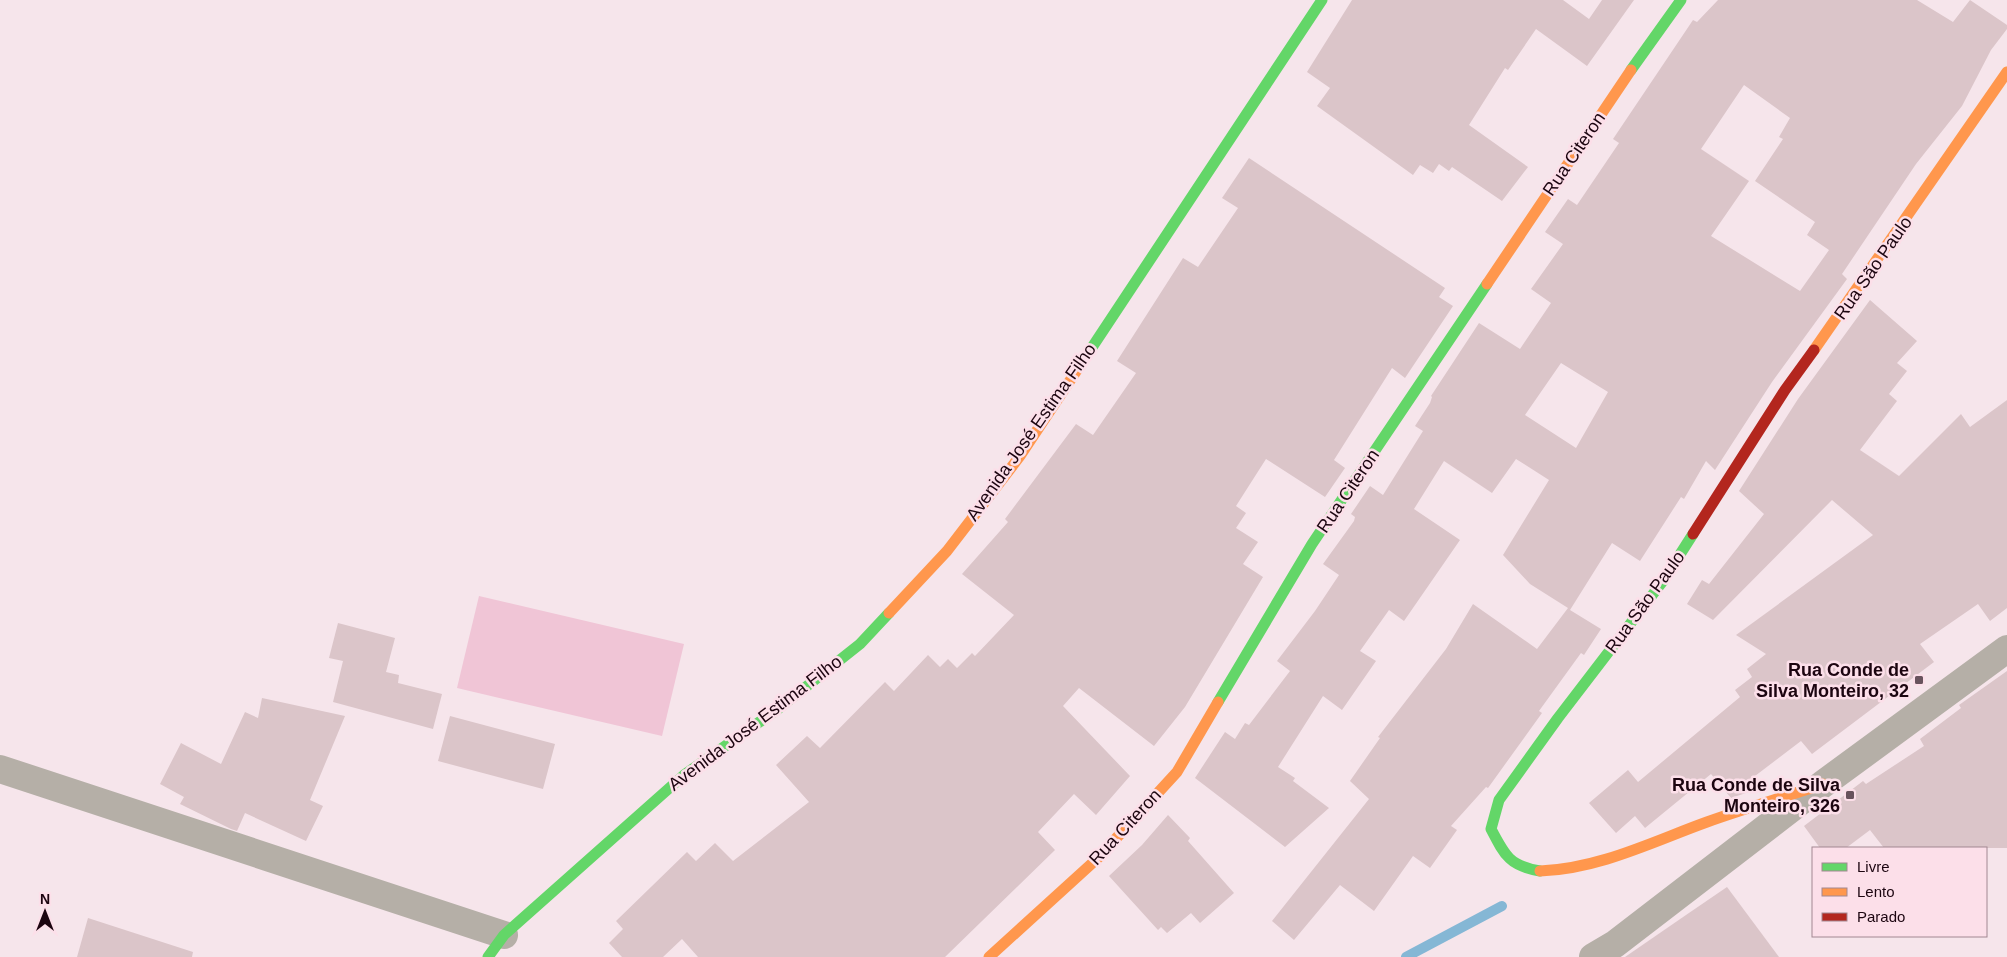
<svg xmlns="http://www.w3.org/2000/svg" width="2007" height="957" viewBox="0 0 2007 957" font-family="Arial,sans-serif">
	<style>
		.green { fill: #f0c5d6 }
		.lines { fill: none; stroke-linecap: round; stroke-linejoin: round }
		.stream { stroke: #85b7d5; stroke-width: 10 }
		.building { fill: #dbc5c9; fill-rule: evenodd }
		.street { stroke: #b5afa7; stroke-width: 28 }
		.fast { stroke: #63d668; stroke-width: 11 }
		.slow { stroke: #ff974d; stroke-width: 11 }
		.jam { stroke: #b3261e; stroke-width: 11 }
		.poi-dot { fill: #68535d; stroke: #fcdfe9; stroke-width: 2 }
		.labels { text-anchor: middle; stroke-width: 5; stroke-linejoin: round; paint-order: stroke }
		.street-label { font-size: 18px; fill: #1c0510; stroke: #fcdfe9 }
		.poi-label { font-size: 18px; font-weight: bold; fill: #1c0510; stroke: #fcdfe9; text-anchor: end }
	</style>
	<rect width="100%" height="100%" fill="#f6e5eb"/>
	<path class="green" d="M 479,596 L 684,644 L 662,736 L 457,688 Z"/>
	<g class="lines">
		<path class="stream" d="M 1406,957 L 1502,906"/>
	</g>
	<g class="building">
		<path d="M 1352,0 L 1563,0 L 1589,19 L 1602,0 L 1634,0 L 1587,66 L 1536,29 L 1508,70 L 1505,68 L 1469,125 L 1528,167 L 1502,201 L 1452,167 L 1449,171 L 1439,164 L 1433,173 L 1420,165 L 1413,175 L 1317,106 L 1330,88 L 1307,72 Z"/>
		<path d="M 1718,0 L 1917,0 L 1953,22 L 1970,0 L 2007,25 L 2007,29 L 1991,50 L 1962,106 L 1916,164 L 1842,274 L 1847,279 L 1772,382 L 1715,470 L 1706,461 L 1684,499 L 1681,497 L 1640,561 L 1612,543 L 1570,610 L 1601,629 L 1584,655 L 1581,653 L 1539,711 L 1542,713 L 1488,788 L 1486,787 L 1451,826 L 1457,830 L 1430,868 L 1413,856 L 1374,911 L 1340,885 L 1294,940 L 1272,921 L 1369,799 L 1350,781 L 1380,738 L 1378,737 L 1446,649 L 1473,604 L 1537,649 L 1568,608 L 1530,584 L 1503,555 L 1549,480 L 1516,459 L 1492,493 L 1444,461 L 1414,509 L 1460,540 L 1404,621 L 1389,610 L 1360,651 L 1376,661 L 1342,710 L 1323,696 L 1278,767 L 1295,778 L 1293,781 L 1329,808 L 1285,847 L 1195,778 L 1225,732 L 1235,739 L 1245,723 L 1249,725 L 1290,671 L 1277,661 L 1315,611 L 1339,575 L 1323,564 L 1354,521 L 1355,517 L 1351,514 L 1370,486 L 1383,495 L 1423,431 L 1415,426 L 1430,403 L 1432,397 L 1431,396 L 1479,323 L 1520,349 L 1551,303 L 1531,289 L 1563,244 L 1545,232 L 1568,199 L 1577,205 L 1619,143 L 1613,139 L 1693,20 L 1697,22 ZM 1744,85 L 1790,118 L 1779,137 L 1783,139 L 1755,181 L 1815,222 L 1807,235 L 1829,250 L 1800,291 L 1711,236 L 1749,181 L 1701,149 ZM 1561,363 L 1608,392 L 1576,448 L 1525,415 Z"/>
		<path d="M 1249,158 L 1445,288 L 1439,297 L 1453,306 L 1405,378 L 1392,368 L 1334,460 L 1345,468 L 1325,497 L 1266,459 L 1236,506 L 1246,513 L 1236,528 L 1258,542 L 1243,564 L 1263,577 L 1185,707 L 1154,746 L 1079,688 L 1063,706 L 1130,776 L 1096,815 L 1074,794 L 1038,832 L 1055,850 L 945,957 L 698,957 L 682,939 L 663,957 L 622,957 L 609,943 L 623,929 L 616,921 L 687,852 L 696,861 L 715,843 L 733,861 L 809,802 L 776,765 L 807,736 L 820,748 L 885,682 L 894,691 L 928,655 L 940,667 L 948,659 L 957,668 L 972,653 L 975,656 L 1014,615 L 962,574 L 1008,522 L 1005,519 L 1076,424 L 1093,435 L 1136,373 L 1117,361 L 1183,258 L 1198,267 L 1238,208 L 1222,198 Z"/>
		<path d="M 1870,300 L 1917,341 L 1897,363 L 1907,371 L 1889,394 L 1897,401 L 1860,450 L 1899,476 L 1961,414 L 1970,427 L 2007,400 L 2007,608 L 1990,621 L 1978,604 L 1920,644 L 1934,662 L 1812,754 L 1801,741 L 1755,776 L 1764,787 L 1731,798 L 1711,774 L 1645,828 L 1635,816 L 1616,833 L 1589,803 L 1628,770 L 1638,782 L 1740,697 L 1735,690 L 1752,677 L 1747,669 L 1766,654 L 1736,635 L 1873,535 L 1832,500 L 1713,620 L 1687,604 L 1702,580 L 1709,584 L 1764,514 L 1739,491 L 1798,399 Z"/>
		<path d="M 338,623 L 395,638 L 386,672 L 399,675 L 398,683 L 442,694 L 433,729 L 333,702 L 343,661 L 329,658 Z"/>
		<path d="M 2007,671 L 2007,848 L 1884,848 L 1870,830 L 1846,848 L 1820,848 L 1804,826 L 1863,781 L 1866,784 L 1924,746 L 1920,739 L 1961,708 L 1959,705 Z"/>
		<path d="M 262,698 L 345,716 L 310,800 L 323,806 L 306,841 L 245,813 L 237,831 L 231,829 L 180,804 L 184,797 L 160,784 L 181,743 L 221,764 L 245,712 L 258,718 Z"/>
		<path d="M 450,716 L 555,744 L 543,789 L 438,761 Z"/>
		<path d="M 1168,815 L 1190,838 L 1188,841 L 1234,893 L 1200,923 L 1191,913 L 1167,933 L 1161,927 L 1158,930 L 1109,876 L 1142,845 Z"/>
		<path d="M 1727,887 L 1779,957 L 1625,957 L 1686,915 Z"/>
		<path d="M 88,918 L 193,952 L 192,957 L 77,957 Z"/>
	</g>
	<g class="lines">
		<g class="street">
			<path d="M 0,769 L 504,935"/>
			<path d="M 1593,957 L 1615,944 L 1823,784 L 2007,649"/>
		</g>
		<g class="fast">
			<path d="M 1631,70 L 1681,0"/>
			<path d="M 1087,355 L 1322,0"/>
			<path d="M 1218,702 L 1312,544 L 1487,284"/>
			<path d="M 1540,871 C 1510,866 1505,856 1491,829 L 1499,800 L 1558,718 L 1663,581 L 1693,534"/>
			<path d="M 488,957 L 504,935 L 684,775 L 778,709 L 860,644 L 889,613"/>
		</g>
		<g class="slow">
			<path d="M 1487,284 L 1631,70"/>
			<path d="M 1814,350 L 2007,72"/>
			<path d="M 889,613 L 947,551 L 1020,456 L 1087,355"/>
			<path d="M 1540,871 C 1599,869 1654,841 1707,822 C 1746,808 1785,797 1823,784"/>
			<path d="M 989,957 L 1099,857 L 1177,772 L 1218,702"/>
		</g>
		<path class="jam" d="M 1693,534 L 1785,390 L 1814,350"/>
	</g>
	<g class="poi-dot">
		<rect x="1914" y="675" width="10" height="10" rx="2.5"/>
		<rect x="1845" y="790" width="10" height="10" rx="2.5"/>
	</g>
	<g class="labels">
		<g class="street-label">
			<text transform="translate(1574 154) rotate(-56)" y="6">Rua Citeron</text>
			<text transform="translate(1873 268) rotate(-55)" y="6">Rua São Paulo</text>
			<text transform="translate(1031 432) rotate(-55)" y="6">Avenida José Estima Filho</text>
			<text transform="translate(1348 491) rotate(-56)" y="6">Rua Citeron</text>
			<text transform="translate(1645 602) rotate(-54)" y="6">Rua São Paulo</text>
			<text transform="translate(755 723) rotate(-37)" y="6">Avenida José Estima Filho</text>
			<text transform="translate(1125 827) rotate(-47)" y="6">Rua Citeron</text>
		</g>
		<g class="poi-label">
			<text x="1909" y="676">Rua Conde de<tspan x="1909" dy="21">Silva Monteiro, 32</tspan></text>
			<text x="1840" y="791">Rua Conde de Silva<tspan x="1840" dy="21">Monteiro, 326</tspan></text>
		</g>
	</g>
	<rect x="1812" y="847" width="175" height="90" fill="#fcdfe9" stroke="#a28892"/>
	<rect x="1822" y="863" width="25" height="8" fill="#63d668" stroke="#a28892"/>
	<text x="1857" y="872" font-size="15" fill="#1c0510">Livre</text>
	<rect x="1822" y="888" width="25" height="8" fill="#ff974d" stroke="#a28892"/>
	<text x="1857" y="897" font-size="15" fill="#1c0510">Lento</text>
	<rect x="1822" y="913" width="25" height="8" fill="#b3261e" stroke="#a28892"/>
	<text x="1857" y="922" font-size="15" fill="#1c0510">Parado</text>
	<g transform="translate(45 912)" stroke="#fcdfe9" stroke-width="4" paint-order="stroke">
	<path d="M0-4L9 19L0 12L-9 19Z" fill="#1c0510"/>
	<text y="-8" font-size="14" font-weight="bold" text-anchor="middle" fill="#1c0510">N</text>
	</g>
</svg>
